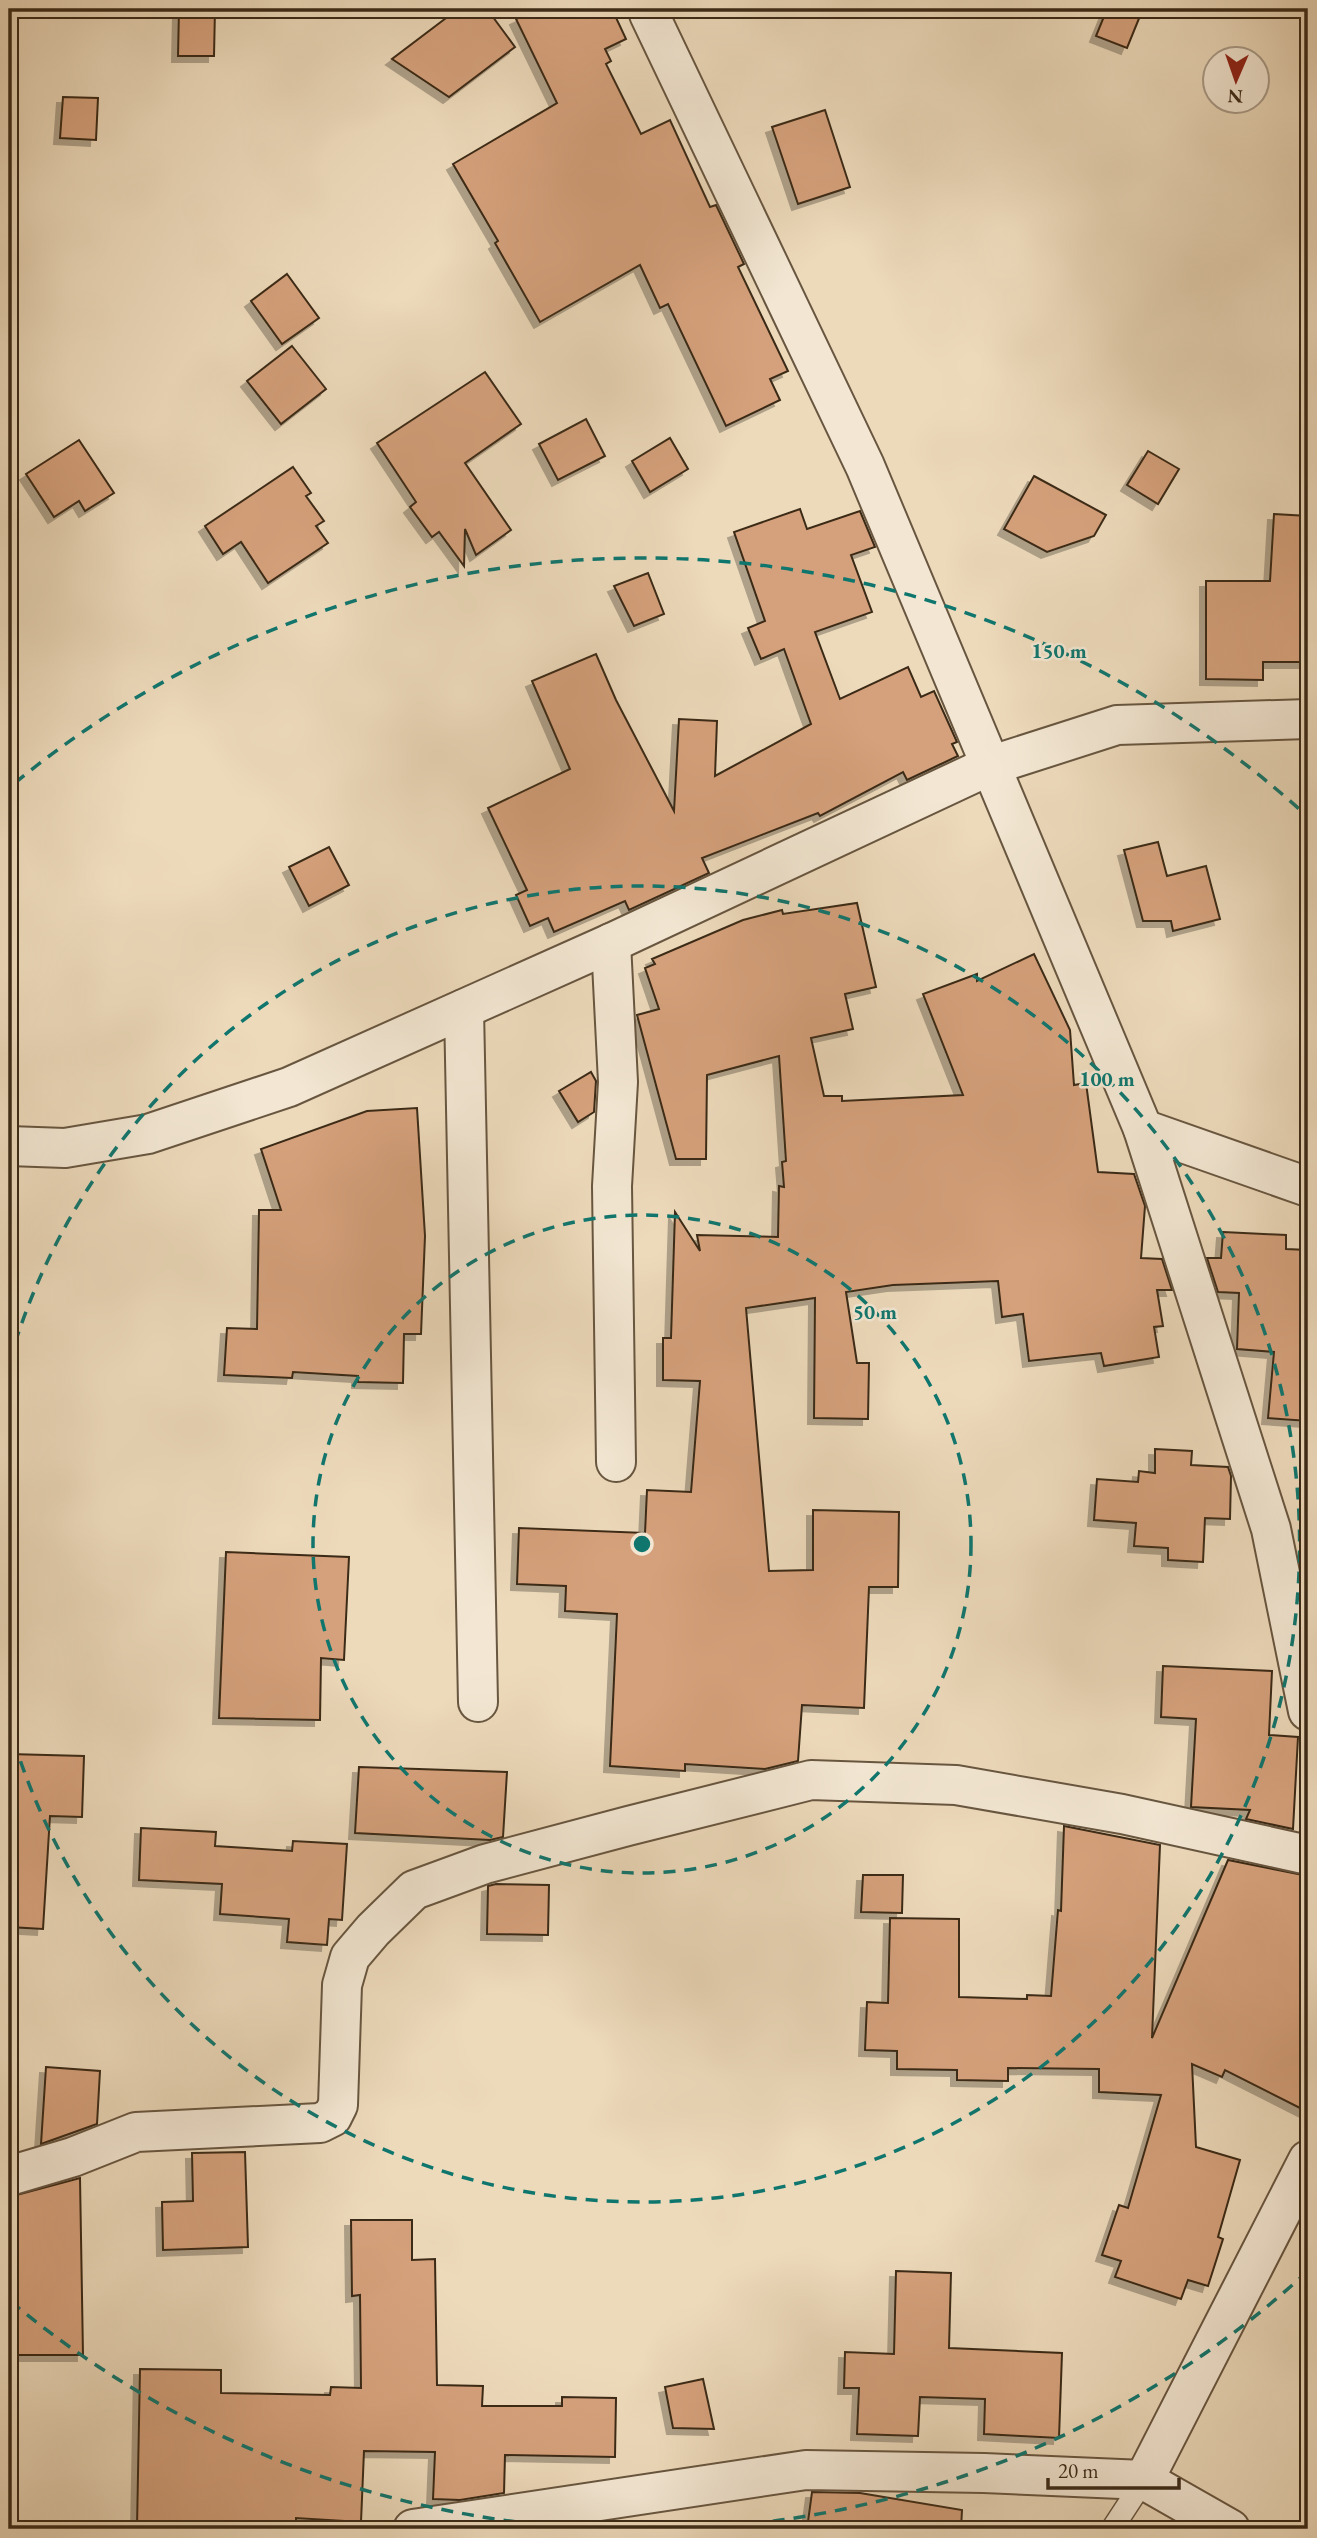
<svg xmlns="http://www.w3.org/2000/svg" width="1317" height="2538" viewBox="0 0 1317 2538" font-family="'EB Garamond',serif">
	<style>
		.building { fill: #d5a17b; stroke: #3b2a17; stroke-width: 2; filter: url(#shadow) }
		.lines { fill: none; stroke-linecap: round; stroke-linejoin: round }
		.service-casing { stroke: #685640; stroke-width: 24 }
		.minor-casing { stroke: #685640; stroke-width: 42 }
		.service { stroke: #f3e7d3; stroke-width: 21 }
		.minor { stroke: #f3e7d3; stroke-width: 38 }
		.ring { fill: none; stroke: #0f766e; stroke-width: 3.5; stroke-dasharray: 12 9 }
		.centre { fill: #0f766e; stroke: #f3e7d3; stroke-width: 3.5 }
		.ring-label { font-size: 21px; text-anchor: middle; font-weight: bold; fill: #0f766e; stroke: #f3e7d3; stroke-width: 5; stroke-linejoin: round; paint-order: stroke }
	</style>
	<defs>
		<filter id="shadow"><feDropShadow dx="-6" dy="6" stdDeviation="0" flood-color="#0004"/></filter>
	</defs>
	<rect width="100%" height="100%" fill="#eddabb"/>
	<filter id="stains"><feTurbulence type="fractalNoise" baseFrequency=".00286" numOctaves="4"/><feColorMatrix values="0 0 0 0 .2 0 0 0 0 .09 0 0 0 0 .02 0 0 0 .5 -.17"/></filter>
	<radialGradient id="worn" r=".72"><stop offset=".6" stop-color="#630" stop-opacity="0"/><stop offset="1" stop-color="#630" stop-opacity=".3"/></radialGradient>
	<g class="building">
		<path d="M 179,9 L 215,9 L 214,56 L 178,56 Z"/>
		<path d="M 458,9 L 487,9 L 515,47 L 449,97 L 392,59 Z"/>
		<path d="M 537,9 L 612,9 L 626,39 L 605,49 L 611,61 L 606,64 L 641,134 L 670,120 L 710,207 L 716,205 L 744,264 L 738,267 L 788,371 L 770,379 L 780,400 L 726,426 L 668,304 L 660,308 L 640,265 L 540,322 L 495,243 L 498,241 L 453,164 L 557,103 L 516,19 Z"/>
		<path d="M 1107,9 L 1120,9 L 1140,16 L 1127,48 L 1096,36 Z"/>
		<path d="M 63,97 L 98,98 L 96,140 L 60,138 Z"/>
		<path d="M 825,110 L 850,187 L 798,204 L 772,127 Z"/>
		<path d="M 287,274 L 319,318 L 282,344 L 251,301 Z"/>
		<path d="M 292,346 L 326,389 L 281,424 L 247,381 Z"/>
		<path d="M 485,372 L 521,424 L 465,463 L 511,530 L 476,555 L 465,529 L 464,566 L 439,532 L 432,537 L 410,507 L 416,502 L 377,443 Z"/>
		<path d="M 586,419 L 605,456 L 558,480 L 539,444 Z"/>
		<path d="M 670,438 L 688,469 L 650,492 L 632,461 Z"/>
		<path d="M 79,440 L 114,493 L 85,511 L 79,501 L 54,517 L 26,474 Z"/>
		<path d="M 1148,451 L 1179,469 L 1158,504 L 1127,485 Z"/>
		<path d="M 293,467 L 311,493 L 306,496 L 324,521 L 316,526 L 328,543 L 268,583 L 241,542 L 223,554 L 205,526 Z"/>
		<path d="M 1034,476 L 1106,515 L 1094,536 L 1047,552 L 1004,529 Z"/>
		<path d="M 800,509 L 807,529 L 860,511 L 875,547 L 851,555 L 872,612 L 815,632 L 840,699 L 908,667 L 921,697 L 934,691 L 957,742 L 952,744 L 958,756 L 907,780 L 903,772 L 820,816 L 818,813 L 702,858 L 709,873 L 629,910 L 625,901 L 554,932 L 548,918 L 530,926 L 516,895 L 527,890 L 488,808 L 570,769 L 532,681 L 596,654 L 616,700 L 674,811 L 679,719 L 717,721 L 715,776 L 811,724 L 784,649 L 761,659 L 748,628 L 765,621 L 734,532 Z"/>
		<path d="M 1274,514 L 1308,516 L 1308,662 L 1263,662 L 1263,680 L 1206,679 L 1206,581 L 1270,581 Z"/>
		<path d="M 648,573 L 664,614 L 634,626 L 614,586 Z"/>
		<path d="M 1158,842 L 1167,876 L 1206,866 L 1220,919 L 1173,931 L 1171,921 L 1143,921 L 1124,850 Z"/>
		<path d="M 329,847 L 349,885 L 309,906 L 289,867 Z"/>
		<path d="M 857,903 L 876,987 L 845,994 L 853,1029 L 811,1038 L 824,1096 L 842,1096 L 842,1101 L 963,1095 L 923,994 L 977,974 L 977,981 L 1034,954 L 1070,1030 L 1074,1085 L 1086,1083 L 1098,1172 L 1134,1174 L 1145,1206 L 1141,1258 L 1162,1259 L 1172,1290 L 1157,1290 L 1163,1326 L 1154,1327 L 1159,1357 L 1104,1366 L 1101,1353 L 1029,1361 L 1023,1314 L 1002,1317 L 998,1281 L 893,1285 L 846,1292 L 857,1363 L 869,1363 L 868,1419 L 814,1418 L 815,1298 L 746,1308 L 769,1571 L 813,1570 L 813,1510 L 899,1512 L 898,1587 L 869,1587 L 864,1708 L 802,1705 L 798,1761 L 765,1769 L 685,1764 L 685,1771 L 610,1766 L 617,1614 L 565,1611 L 566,1586 L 517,1584 L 519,1528 L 645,1533 L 647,1490 L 691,1492 L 700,1381 L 663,1380 L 663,1338 L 671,1338 L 675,1212 L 700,1251 L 697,1235 L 778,1237 L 779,1186 L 784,1187 L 782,1162 L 786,1161 L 779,1056 L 707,1075 L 706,1159 L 676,1159 L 637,1015 L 659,1009 L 645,968 L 655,964 L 652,959 L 743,920 L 782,910 L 783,914 Z"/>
		<path d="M 591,1072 L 596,1081 L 594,1112 L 578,1122 L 559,1091 Z"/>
		<path d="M 417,1108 L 425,1236 L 421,1334 L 404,1334 L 403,1383 L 358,1382 L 358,1376 L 293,1372 L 292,1378 L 224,1375 L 227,1328 L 257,1329 L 259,1210 L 281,1210 L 261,1149 L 367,1111 Z"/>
		<path d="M 1223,1232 L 1286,1235 L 1286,1249 L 1308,1250 L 1308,1421 L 1268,1418 L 1274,1352 L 1237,1349 L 1239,1293 L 1218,1292 L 1207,1258 L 1221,1258 Z"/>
		<path d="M 1155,1449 L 1192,1451 L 1191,1465 L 1228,1467 L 1231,1476 L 1230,1519 L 1205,1518 L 1203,1562 L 1168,1560 L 1168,1548 L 1134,1546 L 1136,1523 L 1094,1520 L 1097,1479 L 1138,1482 L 1139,1471 L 1155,1473 Z"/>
		<path d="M 226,1552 L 349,1557 L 344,1660 L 321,1658 L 320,1720 L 219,1718 Z"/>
		<path d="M 1163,1666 L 1272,1671 L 1269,1735 L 1298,1737 L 1293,1829 L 1246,1819 L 1250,1810 L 1191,1807 L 1196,1719 L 1161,1717 Z"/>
		<path d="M 9,1754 L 84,1756 L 82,1817 L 50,1816 L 43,1929 L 9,1927 Z"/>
		<path d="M 359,1767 L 507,1772 L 503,1837 L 490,1840 L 355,1833 Z"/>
		<path d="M 1064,1826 L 1160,1845 L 1152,2038 L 1228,1860 L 1308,1876 L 1308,2112 L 1225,2070 L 1222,2077 L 1192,2064 L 1196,2147 L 1240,2160 L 1218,2237 L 1223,2239 L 1208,2286 L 1188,2280 L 1181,2299 L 1115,2277 L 1121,2261 L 1102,2255 L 1119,2205 L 1128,2208 L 1161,2095 L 1099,2092 L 1099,2069 L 1008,2068 L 1008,2081 L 957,2080 L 957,2070 L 897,2069 L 897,2051 L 865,2050 L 867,2002 L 888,2003 L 890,1918 L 959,1919 L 959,1997 L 1027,1999 L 1027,1995 L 1051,1996 L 1058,1910 L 1061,1911 Z"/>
		<path d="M 141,1828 L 216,1832 L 215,1846 L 292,1851 L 293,1841 L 347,1844 L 342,1920 L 329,1919 L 327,1945 L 287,1942 L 289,1919 L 220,1914 L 222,1884 L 139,1880 Z"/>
		<path d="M 863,1875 L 903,1875 L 902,1913 L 861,1912 Z"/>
		<path d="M 496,1884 L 549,1885 L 548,1935 L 487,1934 L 488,1886 Z"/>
		<path d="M 46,2067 L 100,2071 L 97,2124 L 41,2144 Z"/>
		<path d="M 245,2152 L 248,2247 L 163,2250 L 162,2202 L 193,2201 L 192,2153 Z"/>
		<path d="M 80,2178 L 83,2355 L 17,2355 L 16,2270 L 9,2270 L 9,2197 Z"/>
		<path d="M 351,2220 L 412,2220 L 412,2260 L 435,2259 L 437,2385 L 483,2386 L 482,2406 L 562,2406 L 562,2397 L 616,2398 L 615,2457 L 505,2455 L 504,2493 L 460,2500 L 433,2499 L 435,2452 L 364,2451 L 361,2522 L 296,2518 L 296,2528 L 204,2525 L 204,2528 L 137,2527 L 140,2369 L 221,2370 L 221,2393 L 330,2395 L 331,2387 L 361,2388 L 360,2295 L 352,2296 Z"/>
		<path d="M 896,2271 L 951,2273 L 949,2348 L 1062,2353 L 1059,2438 L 984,2434 L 985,2399 L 920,2397 L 918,2436 L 857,2434 L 859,2388 L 844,2388 L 845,2352 L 894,2354 Z"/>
		<path d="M 703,2379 L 714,2429 L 673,2428 L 665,2387 Z"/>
		<path d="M 812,2492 L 860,2493 L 962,2510 L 961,2529 L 807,2529 Z"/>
	</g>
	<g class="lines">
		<g class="service-casing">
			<path id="service" d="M 1112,2529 L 1144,2480"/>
		</g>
		<g class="minor-casing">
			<g id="minor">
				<path d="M 649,14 L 865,466 L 1143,1129 L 1271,1529 L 1308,1711"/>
				<path d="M 611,943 L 618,1082 L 612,1186 L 616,1462"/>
				<path d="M 464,1009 L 478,1702"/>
				<path d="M 1143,1129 L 1308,1187"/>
				<path d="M 9,1146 L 65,1148 L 148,1134 L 289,1087 L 611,943 L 989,766 L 1117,725 L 1308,719"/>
				<path d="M 9,2176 L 73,2157 L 136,2132 L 320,2123 L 332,2117 L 338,2105 L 342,1985 L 350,1957 L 373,1930 L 414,1890 L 485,1864 L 628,1826 L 811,1780 L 956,1785 L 1122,1814 L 1308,1855"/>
				<path d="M 1144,2480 L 1308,2160"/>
				<path d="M 413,2529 L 806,2470 L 984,2473 L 1144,2480 L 1230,2529"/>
			</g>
		</g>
		<use href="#service" class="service"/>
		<use href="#minor" class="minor"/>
	</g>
	<g class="ring">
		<circle cx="642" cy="1544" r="329"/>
		<path d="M9 1363A658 658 0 1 1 9 1725"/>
		<path d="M1308 2271A986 986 0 0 1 685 2529M599 2529A986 986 0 0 1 15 2305M15 783A986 986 0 0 1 1308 817"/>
	</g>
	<circle cx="642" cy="1544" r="10" class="centre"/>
	<g class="ring-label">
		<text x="1059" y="658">150 m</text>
		<text x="1107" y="1086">100 m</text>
		<text x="875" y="1319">50 m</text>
	</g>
	<rect width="1317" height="2538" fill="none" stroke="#eddabb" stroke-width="35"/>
	<rect x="10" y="10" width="1296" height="2517" fill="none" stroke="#3b2a17" stroke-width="3.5"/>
	<rect x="18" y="18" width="1282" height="2503" fill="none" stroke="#3b2a17" stroke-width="2"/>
	<g transform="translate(1236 80) rotate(182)"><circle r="33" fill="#f3e7d3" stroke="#a99b88" stroke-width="2"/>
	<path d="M0-5L12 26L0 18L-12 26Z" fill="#8f2418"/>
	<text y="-10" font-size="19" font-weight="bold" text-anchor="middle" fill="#3b2a17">N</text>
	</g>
	<path d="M1048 2478v10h131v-10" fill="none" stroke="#3b2a17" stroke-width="3.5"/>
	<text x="1058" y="2478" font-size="21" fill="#3b2a17" stroke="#f3e7d3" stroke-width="5" paint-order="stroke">20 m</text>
	<rect width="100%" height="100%" filter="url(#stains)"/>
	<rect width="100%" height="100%" fill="url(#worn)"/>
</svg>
